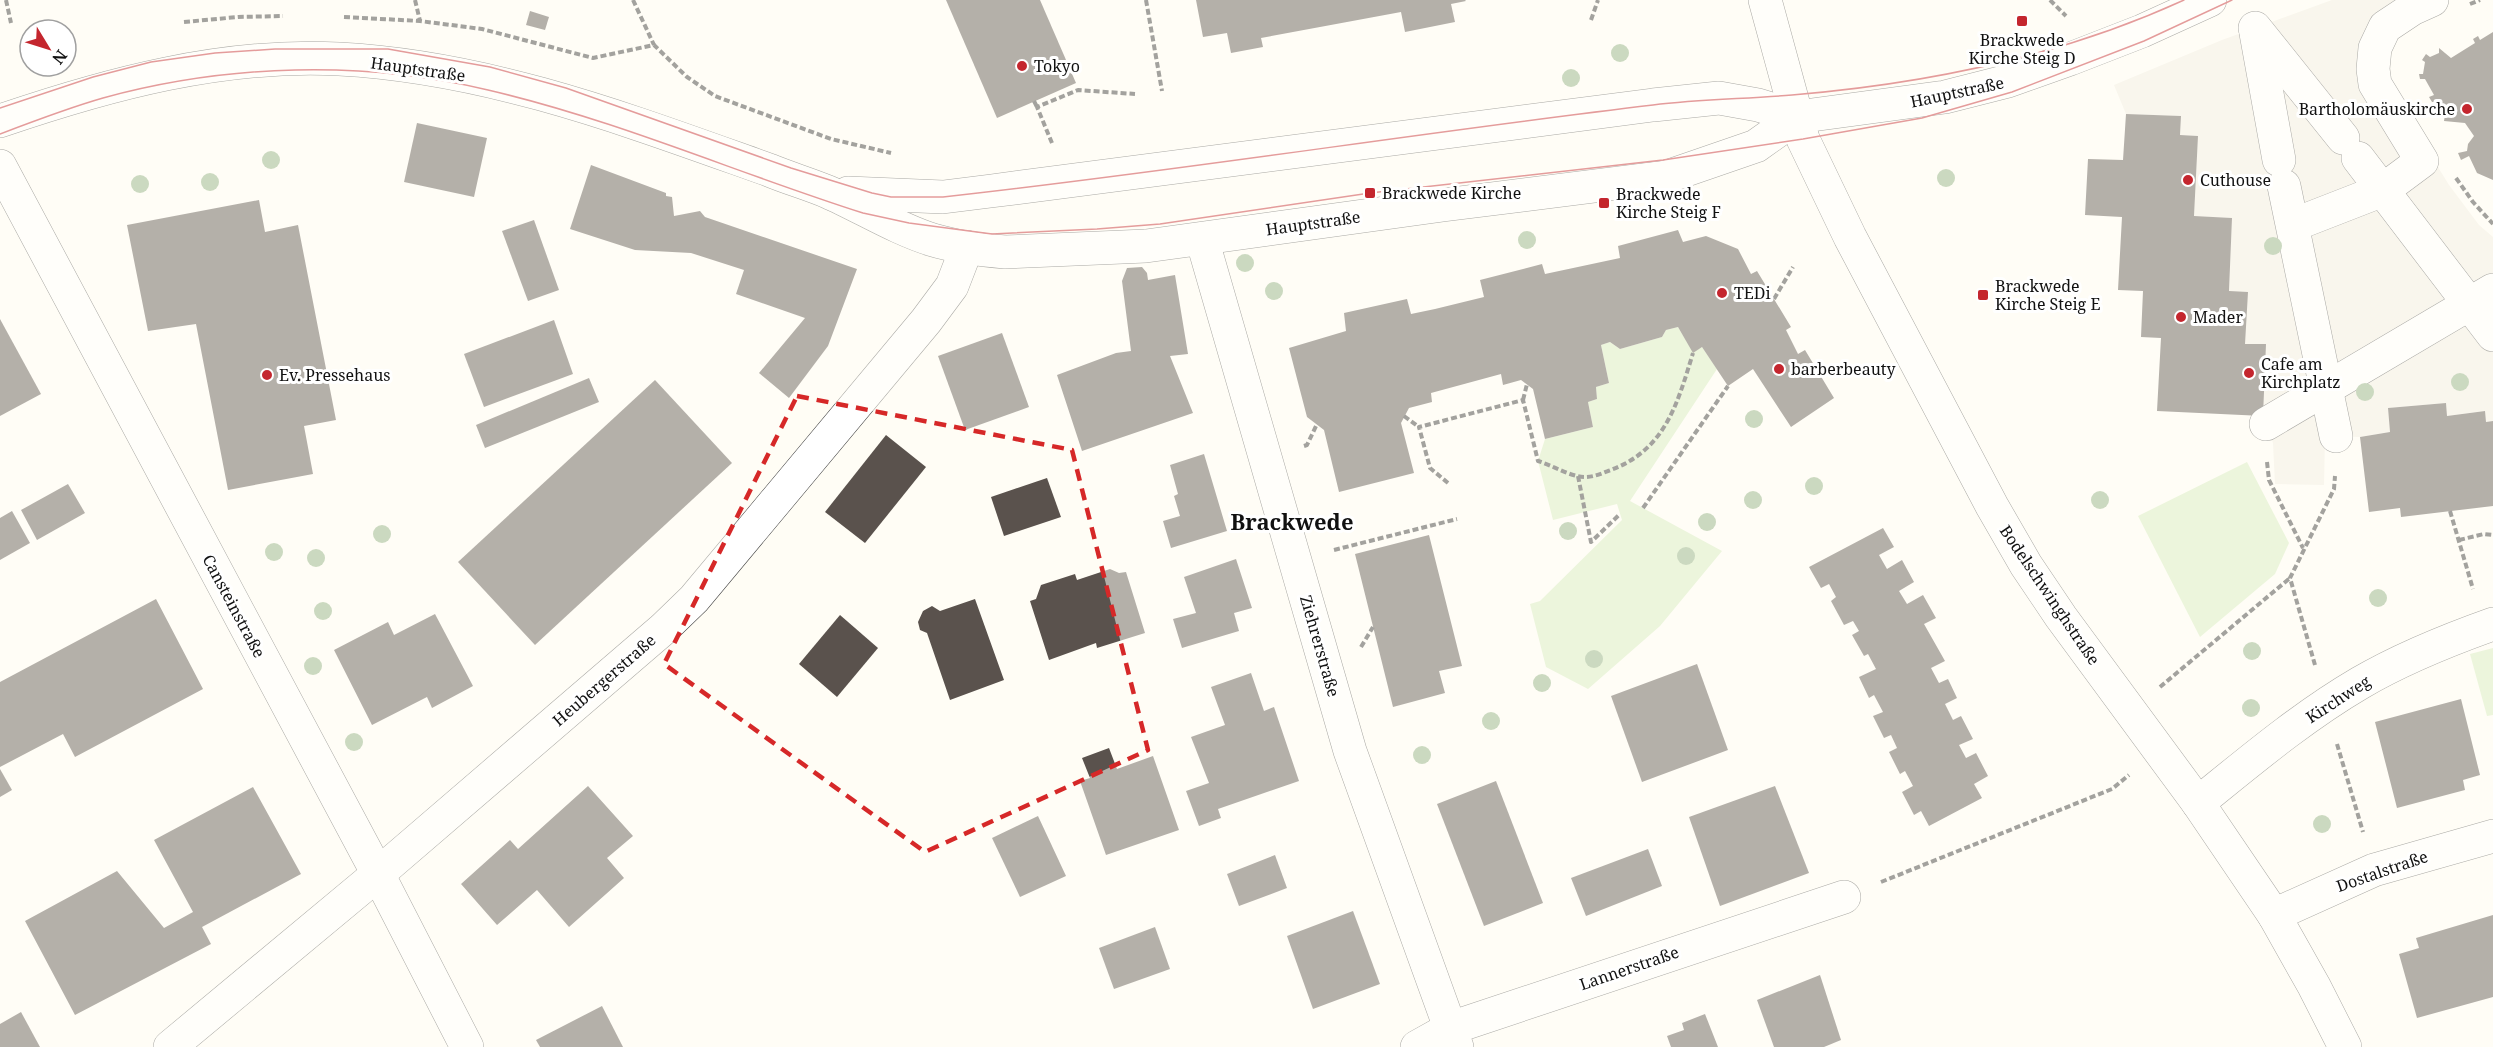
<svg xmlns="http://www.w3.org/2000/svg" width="2493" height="1047" viewBox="0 0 2493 1047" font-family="'Noto Serif',serif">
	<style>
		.green { fill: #d5ebbd }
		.plaza { fill: #f1ede2 }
		.building { fill: #5a524d }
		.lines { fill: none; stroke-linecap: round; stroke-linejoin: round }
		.minor-casing { stroke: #444; stroke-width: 34 }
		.path { stroke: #333; stroke-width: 4; stroke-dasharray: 6 3; stroke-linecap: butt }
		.minor { stroke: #fff; stroke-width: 33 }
		.tram { stroke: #c4262e; stroke-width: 1.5 }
		.tree { fill: #8dad7f }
		.marked { fill: none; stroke: #d62828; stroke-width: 4.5; stroke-dasharray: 12 8; stroke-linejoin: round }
		.poi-dot { fill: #c4262e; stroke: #fff; stroke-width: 2 }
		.labels { text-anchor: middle; stroke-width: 6; stroke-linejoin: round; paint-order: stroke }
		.poi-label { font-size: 16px; fill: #111; stroke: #fff; text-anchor: start }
		.street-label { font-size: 16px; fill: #111; stroke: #fff }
		.district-label { font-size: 22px; font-weight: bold; fill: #111; stroke: #fff }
	</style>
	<rect width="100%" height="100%" fill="#fffdf5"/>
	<g class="green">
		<path d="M 1678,327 L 1693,352 L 1702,347 L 1717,369 L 1630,501 L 1722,551 L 1660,626 L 1588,689 L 1546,667 L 1530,604 L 1540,601 L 1622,520 L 1617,504 L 1553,520 L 1538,461 L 1545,439 L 1593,427 L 1588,402 L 1597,399 L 1596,387 L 1609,383 L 1601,345 L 1610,342 L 1620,349 L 1662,337 L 1666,330 Z"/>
		<path d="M 2247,462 L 2289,543 L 2275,574 L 2200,637 L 2138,516 Z"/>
		<path d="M 2493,648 L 2493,715 L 2487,716 L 2470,654 Z"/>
	</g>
	<path class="plaza" d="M 2332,0 L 2437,0 L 2393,33 L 2385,81 L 2449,185 L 2479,225 L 2493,237 L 2493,421 L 2486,422 L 2484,411 L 2447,416 L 2446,403 L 2388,408 L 2390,432 L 2360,437 L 2325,436 L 2324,485 L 2275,484 L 2273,443 L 2263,416 L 2265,344 L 2245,344 L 2229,291 L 2232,218 L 2194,216 L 2198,136 L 2180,135 L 2181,116 L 2126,114 L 2114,85 L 2222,40 Z"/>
	<g class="building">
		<path d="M 946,0 L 1040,0 L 1076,83 L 997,118 Z"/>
		<path d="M 1196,0 L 1465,0 L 1466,1 L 1451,4 L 1455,22 L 1405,32 L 1401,12 L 1261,38 L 1263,47 L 1231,53 L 1227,33 L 1203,37 Z"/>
		<path d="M 530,11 L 549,17 L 545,30 L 526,25 Z"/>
		<path d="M 2493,32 L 2493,180 L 2477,173 L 2469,156 L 2461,160 L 2458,153 L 2467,151 L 2468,144 L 2474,136 L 2465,123 L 2444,121 L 2445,115 L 2437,102 L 2432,102 L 2429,97 L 2434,95 L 2425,79 L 2420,79 L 2419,74 L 2423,74 L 2425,62 L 2422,60 L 2426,54 L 2430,57 L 2439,53 L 2439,48 L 2451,58 L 2475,43 L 2473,39 L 2478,36 L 2480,40 Z"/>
		<path d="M 2126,114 L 2181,116 L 2180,135 L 2198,136 L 2194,216 L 2232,218 L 2229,291 L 2248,292 L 2245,344 L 2266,344 L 2263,416 L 2157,411 L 2161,338 L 2141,337 L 2143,291 L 2118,290 L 2122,217 L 2085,215 L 2088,159 L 2123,160 Z"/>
		<path d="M 417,123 L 487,138 L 474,197 L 404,182 Z"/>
		<path d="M 591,165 L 666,193 L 666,196 L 672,197 L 674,216 L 700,211 L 705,217 L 857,269 L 828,346 L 789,398 L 759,373 L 805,318 L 736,294 L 744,270 L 691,253 L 635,250 L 570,229 Z"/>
		<path d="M 259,200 L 265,232 L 298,225 L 336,420 L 304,426 L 313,474 L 228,490 L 196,324 L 148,331 L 127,225 Z"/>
		<path d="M 534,220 L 559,290 L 528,301 L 502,231 Z"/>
		<path d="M 1678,230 L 1683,242 L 1706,236 L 1738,249 L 1751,274 L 1757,271 L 1791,327 L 1786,330 L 1798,354 L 1805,350 L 1834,398 L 1791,427 L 1753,369 L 1728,386 L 1702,347 L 1693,353 L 1678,327 L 1666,330 L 1662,337 L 1620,349 L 1610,342 L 1601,345 L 1609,383 L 1596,387 L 1597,399 L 1588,402 L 1593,427 L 1545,439 L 1533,389 L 1521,380 L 1503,385 L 1501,374 L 1431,393 L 1432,402 L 1409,408 L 1401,423 L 1414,473 L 1339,492 L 1324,430 L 1307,417 L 1289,348 L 1346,331 L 1344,313 L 1407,299 L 1411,314 L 1435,309 L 1484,297 L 1480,280 L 1542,264 L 1545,274 L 1620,258 L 1618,246 Z"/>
		<path d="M 1142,267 L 1147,273 L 1148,280 L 1175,275 L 1188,354 L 1170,356 L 1193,413 L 1082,451 L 1057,375 L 1116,353 L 1131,351 L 1122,281 L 1127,268 Z"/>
		<path d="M 0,319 L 41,394 L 0,416 Z"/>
		<path d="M 554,320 L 573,374 L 484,407 L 464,354 Z"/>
		<path d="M 1002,333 L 1029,407 L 965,430 L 938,356 Z"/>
		<path d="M 589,378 L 599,402 L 485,448 L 476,425 Z"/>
		<path d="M 655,380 L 732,463 L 535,645 L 458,562 Z"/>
		<path d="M 2446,403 L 2447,416 L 2485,411 L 2486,422 L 2493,421 L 2493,506 L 2401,517 L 2400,508 L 2369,512 L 2360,437 L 2390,432 L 2388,408 Z"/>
		<path d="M 886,435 L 926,467 L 865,543 L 825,512 Z"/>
		<path d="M 1204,454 L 1227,531 L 1171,548 L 1163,521 L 1180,516 L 1174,496 L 1178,494 L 1170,465 Z"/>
		<path d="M 1047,478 L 1061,517 L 1004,536 L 991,497 Z"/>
		<path d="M 68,484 L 85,513 L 37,540 L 21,510 Z"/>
		<path d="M 12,511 L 30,543 L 0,560 L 0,518 Z"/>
		<path d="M 1883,528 L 1894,547 L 1879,555 L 1887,569 L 1902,560 L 1914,582 L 1899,591 L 1907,604 L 1923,595 L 1936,618 L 1924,624 L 1945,661 L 1931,668 L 1939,683 L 1948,679 L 1957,698 L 1945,704 L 1953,720 L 1961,716 L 1973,739 L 1959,745 L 1966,758 L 1976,753 L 1988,776 L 1974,784 L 1982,798 L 1929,826 L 1921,811 L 1914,815 L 1902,792 L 1913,786 L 1905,771 L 1900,774 L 1889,752 L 1897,748 L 1891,735 L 1884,738 L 1873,716 L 1883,712 L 1874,695 L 1869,698 L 1859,677 L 1876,669 L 1868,654 L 1864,656 L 1852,635 L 1859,631 L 1853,621 L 1844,625 L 1831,601 L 1836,597 L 1829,584 L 1821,588 L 1809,567 Z"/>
		<path d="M 1429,535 L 1462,666 L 1439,671 L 1445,693 L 1393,707 L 1355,554 Z"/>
		<path d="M 1236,559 L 1252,608 L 1234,613 L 1239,631 L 1182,648 L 1173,619 L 1196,613 L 1184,577 Z"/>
		<path d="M 1110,569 L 1119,573 L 1126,572 L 1145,633 L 1097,648 L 1096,643 L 1049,660 L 1030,601 L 1036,599 L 1041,585 L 1075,574 L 1077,580 Z"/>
		<path d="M 156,599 L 203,689 L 75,757 L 63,734 L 0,767 L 0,682 Z"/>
		<path d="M 975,599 L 1004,680 L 950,700 L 927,633 L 920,630 L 918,622 L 923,611 L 932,606 L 940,611 Z"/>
		<path d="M 435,614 L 473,686 L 432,708 L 427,697 L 372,725 L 334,650 L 388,622 L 394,635 Z"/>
		<path d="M 840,615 L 878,648 L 837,697 L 799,664 Z"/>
		<path d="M 1697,664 L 1728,750 L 1642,782 L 1611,696 Z"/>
		<path d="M 1251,673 L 1264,711 L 1274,707 L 1299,781 L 1218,809 L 1221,818 L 1199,826 L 1186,791 L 1209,783 L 1191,737 L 1225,725 L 1211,687 Z"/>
		<path d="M 2461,699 L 2480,775 L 2463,780 L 2465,790 L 2397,808 L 2375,722 Z"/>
		<path d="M 1109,748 L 1117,769 L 1153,756 L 1179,830 L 1106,855 L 1080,781 L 1090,778 L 1082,758 Z"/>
		<path d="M 0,769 L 12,790 L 0,797 Z"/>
		<path d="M 1496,781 L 1543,903 L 1484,926 L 1437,804 Z"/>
		<path d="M 588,786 L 633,836 L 607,858 L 624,878 L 569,927 L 537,890 L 497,925 L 461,884 L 510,840 L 518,849 Z"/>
		<path d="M 1775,786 L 1809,873 L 1720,906 L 1689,817 Z"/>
		<path d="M 253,787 L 301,874 L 202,927 L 211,944 L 75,1015 L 25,921 L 117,871 L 164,928 L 193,912 L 154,840 Z"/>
		<path d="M 1038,816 L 1066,876 L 1020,897 L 992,838 Z"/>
		<path d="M 1648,849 L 1662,886 L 1586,916 L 1571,878 Z"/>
		<path d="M 1275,855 L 1287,888 L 1239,906 L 1227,874 Z"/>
		<path d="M 1353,911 L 1380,984 L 1313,1009 L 1287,936 Z"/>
		<path d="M 2493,915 L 2493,997 L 2417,1018 L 2399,954 L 2419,948 L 2416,938 Z"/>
		<path d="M 1155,927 L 1170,969 L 1114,989 L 1099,948 Z"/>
		<path d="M 1820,975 L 1841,1040 L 1824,1047 L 1774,1047 L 1757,1000 Z"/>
		<path d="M 602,1006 L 623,1047 L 540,1047 L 536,1040 Z"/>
		<path d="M 21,1012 L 40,1047 L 0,1047 L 0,1024 Z"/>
		<path d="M 1705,1014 L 1718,1047 L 1671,1047 L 1667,1036 L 1684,1030 L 1682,1023 Z"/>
	</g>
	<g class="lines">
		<g class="minor-casing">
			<g id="minor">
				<path d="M 1765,0 L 1803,139 L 1850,237 L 1992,506 L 2026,565 L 2061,617 L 2198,803 L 2274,915 L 2314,986 L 2345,1047"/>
				<path d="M 2255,28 L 2343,138"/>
				<path d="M 2256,33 L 2279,160"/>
				<path d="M 0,121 C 108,84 223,53 339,59 C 490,67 628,120 769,170 C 788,178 809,184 828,192 C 862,207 897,229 933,240 C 956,247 981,250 1005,252 L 1146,246 L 1443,205 L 1666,177 L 1756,146 L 1797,117"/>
				<path d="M 2358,158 L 2493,335"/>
				<path d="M 0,166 L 378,874 L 467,1047"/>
				<path d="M 2284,186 L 2336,436"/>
				<path d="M 848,193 L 943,197 L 991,191 L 1653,105 L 1719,98 L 1758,105 L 1797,117 L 1945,97 L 2008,81 L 2070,59 L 2142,31 L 2210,0"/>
				<path d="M 2293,225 L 2383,190 L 2422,161 L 2375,84 L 2373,69 L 2375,48 L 2385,27 L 2412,9 L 2432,0"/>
				<path d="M 1202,239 L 1350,751 L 1457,1047"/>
				<path d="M 2266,424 L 2493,290"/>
				<path d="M 2198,803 C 2250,761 2302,717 2360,683 C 2401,659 2448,640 2493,624"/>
				<path d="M 2274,915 L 2374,870 L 2493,836"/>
				<path d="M 170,1047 L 378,874 L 663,629 L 694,599 L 926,321 L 952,286 L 967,247"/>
				<path d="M 1417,1047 L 1451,1028 L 1844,897"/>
			</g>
		</g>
		<g class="path">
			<path d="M 6,0 L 11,23"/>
			<path d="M 415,0 L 420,21"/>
			<path d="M 633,0 L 654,45"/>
			<path d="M 1146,0 L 1162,91"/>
			<path d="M 2050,0 L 2066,16"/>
			<path d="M 2470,4 L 2480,0"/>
			<path d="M 344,17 L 420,21 L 482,29 L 593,58 L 654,45 L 687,77 L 715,96 L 831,139 L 891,153"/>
			<path d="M 1591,20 L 1598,0"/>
			<path d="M 184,22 L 238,17 L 283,16"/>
			<path d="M 1034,101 L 1037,107"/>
			<path d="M 1052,143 L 1037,107 L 1078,90 L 1135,94"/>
			<path d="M 2456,178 L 2473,202 L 2493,224"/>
			<path d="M 1774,299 L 1793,267"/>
			<path d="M 1523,400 L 1527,384"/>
			<path d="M 1404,416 L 1419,427"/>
			<path d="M 1304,446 L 1307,445 L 1317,424"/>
			<path d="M 2267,462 L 2269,480 L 2303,548"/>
			<path d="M 1578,476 L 1591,542 L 1620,514"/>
			<path d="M 1448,483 L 1430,468 L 1419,427 L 1523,400 L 1538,461 C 1551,465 1564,473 1577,476 C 1588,479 1598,475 1608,471 C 1665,451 1677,405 1693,353"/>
			<path d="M 1643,508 L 1728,386"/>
			<path d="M 2450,511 L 2473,589"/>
			<path d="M 2459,540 L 2484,534 L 2493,535"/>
			<path d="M 1334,550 L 1457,519"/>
			<path d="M 1361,647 L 1373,627"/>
			<path d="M 2315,665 L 2290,578 L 2334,489 L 2335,476"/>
			<path d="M 2160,687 L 2290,578"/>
			<path d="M 2337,744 L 2363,832"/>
			<path d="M 1881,882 L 2112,789 L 2129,775"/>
		</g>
		<use href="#minor" class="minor"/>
		<g class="tram">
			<path d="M 0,108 L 93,77 L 151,62 L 215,53 L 275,49 L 388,49 L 490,67 L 566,88 L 791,168 L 872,193 L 891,197 L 943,197 C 1180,171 1416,133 1653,105 C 1699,99 1746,99 1792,95 C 1925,84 2062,56 2184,0"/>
			<path d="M 0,134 C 34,121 68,108 103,98 C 227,64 363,60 488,90 C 617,120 737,173 863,213 L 909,223 L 992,234 L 1097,229 L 1160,224 L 1370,193 L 1663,160 L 1803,139 L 1922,118 L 2012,92 L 2144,41 L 2232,0"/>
		</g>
	</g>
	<g class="tree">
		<circle cx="1620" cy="53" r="9"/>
		<circle cx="1571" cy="78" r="9"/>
		<circle cx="271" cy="160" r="9"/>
		<circle cx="1946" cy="178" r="9"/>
		<circle cx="210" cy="182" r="9"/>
		<circle cx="140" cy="184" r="9"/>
		<circle cx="1527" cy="240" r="9"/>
		<circle cx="2273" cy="246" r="9"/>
		<circle cx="1245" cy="263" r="9"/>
		<circle cx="1274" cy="291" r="9"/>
		<circle cx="2460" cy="382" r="9"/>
		<circle cx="2365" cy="392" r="9"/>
		<circle cx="1754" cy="419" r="9"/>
		<circle cx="1814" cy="486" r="9"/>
		<circle cx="1753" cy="500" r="9"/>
		<circle cx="2100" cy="500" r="9"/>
		<circle cx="1707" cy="522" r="9"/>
		<circle cx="1568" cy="531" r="9"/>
		<circle cx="382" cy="534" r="9"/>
		<circle cx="274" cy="552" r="9"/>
		<circle cx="1686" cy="556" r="9"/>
		<circle cx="316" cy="558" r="9"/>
		<circle cx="2378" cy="598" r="9"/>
		<circle cx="323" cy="611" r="9"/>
		<circle cx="2252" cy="651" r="9"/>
		<circle cx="1594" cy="659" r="9"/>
		<circle cx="313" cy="666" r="9"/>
		<circle cx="1542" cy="683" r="9"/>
		<circle cx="2251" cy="708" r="9"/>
		<circle cx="1491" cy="721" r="9"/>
		<circle cx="354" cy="742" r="9"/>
		<circle cx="1422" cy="755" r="9"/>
		<circle cx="2322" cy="824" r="9"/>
	</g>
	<path d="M0 0H2493V1047H0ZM 797,396 L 1072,450 L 1148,750 L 925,852 L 664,664 Z" fill="#fffdf5" fill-opacity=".55" fill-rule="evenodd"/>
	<path class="marked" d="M 797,396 L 1072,450 L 1148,750 L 925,852 L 664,664 Z"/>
	<g class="poi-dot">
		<rect x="2016" y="15" width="12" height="12" rx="3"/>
		<circle cx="1022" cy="66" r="6"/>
		<circle cx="2467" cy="109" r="6"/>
		<circle cx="2188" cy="180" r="6"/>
		<rect x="1364" y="187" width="12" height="12" rx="3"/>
		<rect x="1598" y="197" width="12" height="12" rx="3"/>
		<circle cx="1722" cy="293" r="6"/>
		<rect x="1977" y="289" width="12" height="12" rx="3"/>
		<circle cx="2181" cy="317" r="6"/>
		<circle cx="1779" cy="369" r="6"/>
		<circle cx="2249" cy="373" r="6"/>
		<circle cx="267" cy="375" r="6"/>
	</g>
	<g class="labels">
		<g class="poi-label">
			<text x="2022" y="46" text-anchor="middle">Brackwede<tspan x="2022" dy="18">Kirche Steig D</tspan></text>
			<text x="1034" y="72">Tokyo</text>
			<text x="2455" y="115" text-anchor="end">Bartholomäuskirche</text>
			<text x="2200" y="186">Cuthouse</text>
			<text x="1382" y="199">Brackwede Kirche</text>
			<text x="1616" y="200">Brackwede<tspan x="1616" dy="18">Kirche Steig F</tspan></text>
			<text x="1995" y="292">Brackwede<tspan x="1995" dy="18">Kirche Steig E</tspan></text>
			<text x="1734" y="299">TEDi</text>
			<text x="2193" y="323">Mader</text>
			<text x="2261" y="370">Cafe am<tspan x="2261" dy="18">Kirchplatz</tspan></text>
			<text x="1791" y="375">barberbeauty</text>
			<text x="279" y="381">Ev. Pressehaus</text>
		</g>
		<g class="street-label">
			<text transform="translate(418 69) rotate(8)" y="6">Hauptstraße</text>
			<text transform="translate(1957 92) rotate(-12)" y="6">Hauptstraße</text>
			<text transform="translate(1313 223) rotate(-8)" y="6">Hauptstraße</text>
			<text transform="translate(2050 595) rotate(56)" y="6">Bodelschwinghstraße</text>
			<text transform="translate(234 606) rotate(62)" y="6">Cansteinstraße</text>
			<text transform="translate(1320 646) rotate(74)" y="6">Ziehrerstraße</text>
			<text transform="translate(604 680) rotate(-41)" y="6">Heubergerstraße</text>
			<text transform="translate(2338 699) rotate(-33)" y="6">Kirchweg</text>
			<text transform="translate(2382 871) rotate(-19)" y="6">Dostalstraße</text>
			<text transform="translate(1629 968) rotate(-19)" y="6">Lannerstraße</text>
		</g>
		<g class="district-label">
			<text x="1292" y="530">Brackwede</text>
		</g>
	</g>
	<g transform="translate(48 48) rotate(128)"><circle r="28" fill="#ffffff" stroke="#a0a0a0" stroke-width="1.5"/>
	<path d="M0-4.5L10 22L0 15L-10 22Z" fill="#c4262e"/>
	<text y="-9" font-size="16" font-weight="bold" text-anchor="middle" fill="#111111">N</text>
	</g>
</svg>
